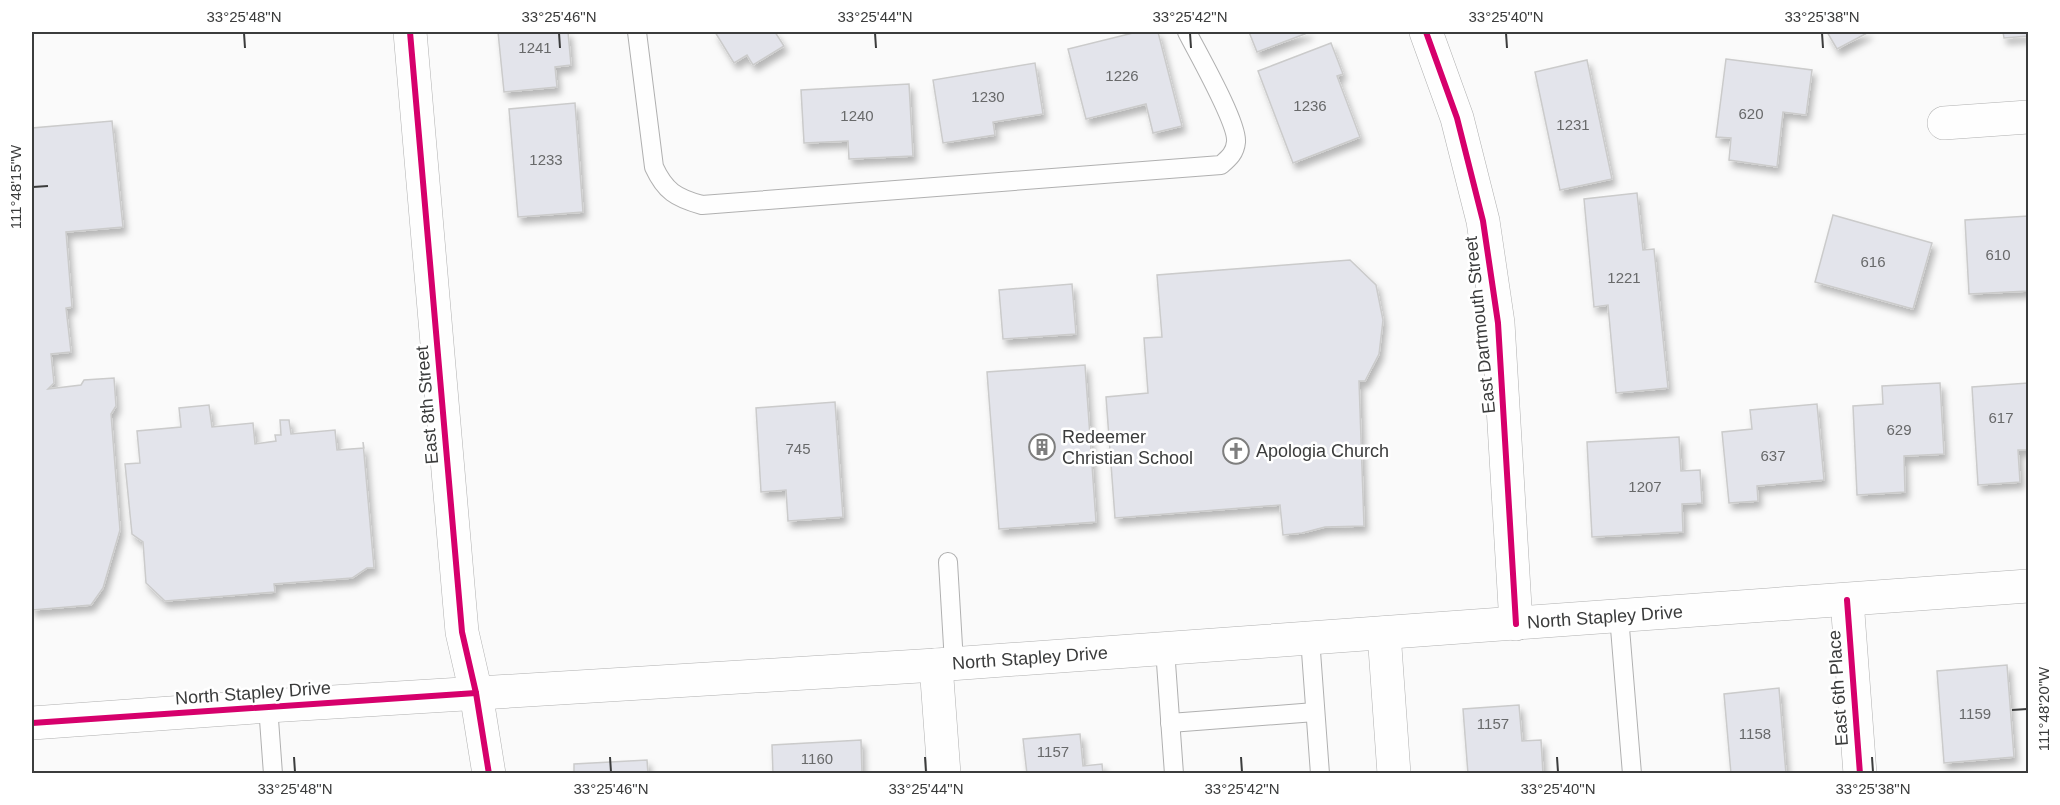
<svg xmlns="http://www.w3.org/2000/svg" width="2060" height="805" viewBox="0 0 2060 805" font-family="Helvetica,sans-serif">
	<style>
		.building { fill: #e3e4eb; stroke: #cbcbcb; stroke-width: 1.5; filter: url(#shadow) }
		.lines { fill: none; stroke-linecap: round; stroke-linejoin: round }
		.lane-casing { stroke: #b0b0b0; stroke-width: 20 }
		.street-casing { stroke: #b0b0b0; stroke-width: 34 }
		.secondary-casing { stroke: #b0b0b0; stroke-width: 34 }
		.lane { stroke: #fefefe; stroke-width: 18 }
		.street { stroke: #fefefe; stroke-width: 33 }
		.secondary { stroke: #fefefe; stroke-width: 33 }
		.cycleway-casing { stroke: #fff; stroke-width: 10 }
		.cycleway { stroke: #d6006c; stroke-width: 6 }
		.ticks { fill: none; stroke: #3b3c3c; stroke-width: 2 }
		.labels { text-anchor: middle; stroke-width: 5; stroke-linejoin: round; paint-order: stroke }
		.number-label { font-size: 15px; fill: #68696a }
		.street-label { font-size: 18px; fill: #3b3c3c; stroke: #fff }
		.poi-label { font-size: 18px; fill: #3b3c3c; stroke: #fff; text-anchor: start }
		.neatline { fill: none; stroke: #3b3c3c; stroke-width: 2 }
		.ticks-label { font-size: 15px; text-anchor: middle; fill: #3b3c3c }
	</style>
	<defs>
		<filter id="shadow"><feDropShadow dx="3.5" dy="6" stdDeviation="3" flood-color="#0004"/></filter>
	</defs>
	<rect width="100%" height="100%" fill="#fafafa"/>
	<g class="building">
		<path d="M 498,32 L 568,32 L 571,65 L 555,67 L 557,87 L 504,92 Z"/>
		<path d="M 715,32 L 775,32 L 784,46 L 753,65 L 747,55 L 734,63 Z"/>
		<path d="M 1137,32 L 1158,32 L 1182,126 L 1153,133 L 1146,104 L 1086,119 L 1068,49 Z"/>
		<path d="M 1249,32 L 1310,32 L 1257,52 Z"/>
		<path d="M 1827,32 L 1869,32 L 1837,49 Z"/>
		<path d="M 2003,32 L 2028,32 L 2028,36 L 2004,38 Z"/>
		<path d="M 1331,43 L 1343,74 L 1337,76 L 1360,137 L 1293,163 L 1258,71 Z"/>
		<path d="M 1726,59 L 1812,70 L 1806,115 L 1783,112 L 1777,167 L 1729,160 L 1731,138 L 1716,137 Z"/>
		<path d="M 1587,60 L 1612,179 L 1560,190 L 1535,72 Z"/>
		<path d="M 1035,63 L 1043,114 L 993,122 L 995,135 L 943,143 L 933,80 Z"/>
		<path d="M 909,84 L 913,156 L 849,159 L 848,141 L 804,143 L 801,90 Z"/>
		<path d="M 575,103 L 583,212 L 518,217 L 509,109 Z"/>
		<path d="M 112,121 L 123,227 L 66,232 L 72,307 L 66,308 L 71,352 L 51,354 L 54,383 L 48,389 L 81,385 L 84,380 L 114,378 L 116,406 L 111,414 L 120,530 L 103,588 L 91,605 L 32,610 L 32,128 Z"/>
		<path d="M 1637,193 L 1643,250 L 1654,249 L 1668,388 L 1616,393 L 1608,305 L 1594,307 L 1584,199 Z"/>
		<path d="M 1833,215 L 1932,243 L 1913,309 L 1815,282 Z"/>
		<path d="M 2028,216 L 2028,291 L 1969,294 L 1965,220 Z"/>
		<path d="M 1350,260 L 1376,285 L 1383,320 L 1379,354 L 1365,381 L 1359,381 L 1364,526 L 1325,527 L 1302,533 L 1283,535 L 1280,505 L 1115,518 L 1106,397 L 1148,393 L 1144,338 L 1162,337 L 1157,275 Z"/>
		<path d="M 1072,284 L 1076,334 L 1003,339 L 999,290 Z"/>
		<path d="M 1085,365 L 1096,522 L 999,529 L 987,372 Z"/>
		<path d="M 1940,383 L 1944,454 L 1904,456 L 1905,492 L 1857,495 L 1853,406 L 1883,404 L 1882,386 Z"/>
		<path d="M 2028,383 L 2028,450 L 2018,450 L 2020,482 L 1978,485 L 1972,387 Z"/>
		<path d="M 835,402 L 843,517 L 788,521 L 786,490 L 761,492 L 756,408 Z"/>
		<path d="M 1817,404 L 1824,480 L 1757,486 L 1758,501 L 1729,503 L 1722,432 L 1752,429 L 1750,410 Z"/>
		<path d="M 209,405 L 212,427 L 253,423 L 255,444 L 276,441 L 275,435 L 281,435 L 280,420 L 289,420 L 291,434 L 335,430 L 337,450 L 364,448 L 363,442 L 374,568 L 367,568 L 352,578 L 274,584 L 275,592 L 165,601 L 146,583 L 143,542 L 132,534 L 125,464 L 140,463 L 137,431 L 181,427 L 179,408 Z"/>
		<path d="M 1679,437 L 1681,471 L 1700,470 L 1702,503 L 1682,504 L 1683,532 L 1592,537 L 1587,442 Z"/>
		<path d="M 2007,665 L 2014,757 L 1944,763 L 1937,671 Z"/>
		<path d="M 1779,688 L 1786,774 L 1731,774 L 1724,694 Z"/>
		<path d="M 1519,705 L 1522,741 L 1541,740 L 1543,774 L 1468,774 L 1463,709 Z"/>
		<path d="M 1080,734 L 1083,766 L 1102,764 L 1103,774 L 1027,774 L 1023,739 Z"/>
		<path d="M 861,740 L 862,774 L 773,774 L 772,745 Z"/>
		<path d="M 647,760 L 648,774 L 574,774 L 574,764 Z"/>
	</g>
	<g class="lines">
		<g class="lane-casing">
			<g id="lane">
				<path d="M 637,32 L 654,167 C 665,191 676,198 702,205 L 1221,165 C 1229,158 1235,153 1236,142 C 1238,123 1197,52 1187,32"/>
				<path d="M 948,562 L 954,663"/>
				<path d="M 1619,616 L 1632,774"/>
				<path d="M 1310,638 L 1320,774"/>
				<path d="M 1165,649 L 1174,774"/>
				<path d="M 268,706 L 273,774"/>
				<path d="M 1170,723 L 1315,712"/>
			</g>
		</g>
		<g class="street-casing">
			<g id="street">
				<path d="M 1426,32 L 1457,118 L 1483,221 L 1498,323 L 1516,624"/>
				<path d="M 1944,123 L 2028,117"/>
				<path d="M 1847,600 L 1860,774"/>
				<path d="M 1384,633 L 1394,774"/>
				<path d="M 936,665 L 944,774"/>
			</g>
		</g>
		<g class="secondary-casing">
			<g id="secondary">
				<path d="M 410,32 L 462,632 L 476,693 L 489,774"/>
				<path d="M 32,723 L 268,706 L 936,665 L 2028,586"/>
			</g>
		</g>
		<use href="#lane" class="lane"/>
		<use href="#street" class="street"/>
		<use href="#secondary" class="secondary"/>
		<g class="cycleway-casing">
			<g id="cycleway">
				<path d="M 410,32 L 462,632 L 476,693 L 489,774"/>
				<path d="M 1426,32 L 1457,118 L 1483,221 L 1498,323 L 1516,624"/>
				<path d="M 1847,600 L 1860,774"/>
				<path d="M 32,723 L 476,693"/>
			</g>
		</g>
		<use href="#cycleway" class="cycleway"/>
	</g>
	<path class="ticks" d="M 244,33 L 245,48M 559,33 L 560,48M 875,33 L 876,48M 1190,33 L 1191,48M 1506,33 L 1507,48M 1822,33 L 1823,48M 33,187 L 48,186M 2012,710 L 2027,709M 294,757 L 295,772M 610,757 L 611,772M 925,757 L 926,772M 1241,757 L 1242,772M 1557,757 L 1558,772M 1872,757 L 1873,772"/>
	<defs>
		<g id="building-ring" transform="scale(1.35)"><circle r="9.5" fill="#fff" stroke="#7e7e7e" stroke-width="1.5"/><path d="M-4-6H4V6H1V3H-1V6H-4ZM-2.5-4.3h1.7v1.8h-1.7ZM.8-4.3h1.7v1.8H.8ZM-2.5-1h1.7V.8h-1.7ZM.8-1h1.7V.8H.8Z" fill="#7e7e7e"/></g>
		<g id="church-ring" transform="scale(1.35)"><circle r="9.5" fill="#fff" stroke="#7e7e7e" stroke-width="1.5"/><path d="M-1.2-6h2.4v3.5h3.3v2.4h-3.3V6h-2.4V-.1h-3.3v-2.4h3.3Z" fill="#7e7e7e"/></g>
	</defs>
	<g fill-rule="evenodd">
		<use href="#building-ring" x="1042" y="447"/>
		<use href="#church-ring" x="1236" y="451"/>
	</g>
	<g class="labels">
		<g class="number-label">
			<text x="535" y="53">1241</text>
			<text x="1122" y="81">1226</text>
			<text x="988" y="102">1230</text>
			<text x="1310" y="111">1236</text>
			<text x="1751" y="119">620</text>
			<text x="857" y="121">1240</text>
			<text x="1573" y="130">1231</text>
			<text x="546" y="165">1233</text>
			<text x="1998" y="260">610</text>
			<text x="1873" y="267">616</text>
			<text x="1624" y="283">1221</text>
			<text x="2001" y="423">617</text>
			<text x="1899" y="435">629</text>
			<text x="798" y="454">745</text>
			<text x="1773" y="461">637</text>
			<text x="1645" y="492">1207</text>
			<text x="1975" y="719">1159</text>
			<text x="1493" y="729">1157</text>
			<text x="1755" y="739">1158</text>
			<text x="1053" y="757">1157</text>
			<text x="817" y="764">1160</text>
		</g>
		<g class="street-label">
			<text transform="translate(1480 325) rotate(-96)" y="6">East Dartmouth Street</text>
			<text transform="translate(427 405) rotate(-95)" y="6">East 8th Street</text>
			<text transform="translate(1605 617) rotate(-4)" y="6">North Stapley Drive</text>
			<text transform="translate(1030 658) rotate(-4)" y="6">North Stapley Drive</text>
			<text transform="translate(1838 688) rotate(-94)" y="6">East 6th Place</text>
			<text transform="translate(253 693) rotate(-4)" y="6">North Stapley Drive</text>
		</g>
		<g class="poi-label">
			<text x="1062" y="443">Redeemer<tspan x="1062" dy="21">Christian School</tspan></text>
			<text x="1256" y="457">Apologia Church</text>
		</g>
	</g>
	<rect width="2060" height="805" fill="none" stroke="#ffffff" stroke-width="66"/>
	<rect x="33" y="33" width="1994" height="739" class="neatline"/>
	<g class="ticks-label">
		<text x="244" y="22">33°25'48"N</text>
		<text x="559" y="22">33°25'46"N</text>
		<text x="875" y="22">33°25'44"N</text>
		<text x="1190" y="22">33°25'42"N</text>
		<text x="1506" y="22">33°25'40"N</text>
		<text x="1822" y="22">33°25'38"N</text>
		<text transform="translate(16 187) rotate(-90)" y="5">111°48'15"W</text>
		<text transform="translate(2044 709) rotate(-90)" y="5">111°48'20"W</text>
		<text x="295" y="794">33°25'48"N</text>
		<text x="611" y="794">33°25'46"N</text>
		<text x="926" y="794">33°25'44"N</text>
		<text x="1242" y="794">33°25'42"N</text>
		<text x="1558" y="794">33°25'40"N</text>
		<text x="1873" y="794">33°25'38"N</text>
	</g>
</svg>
